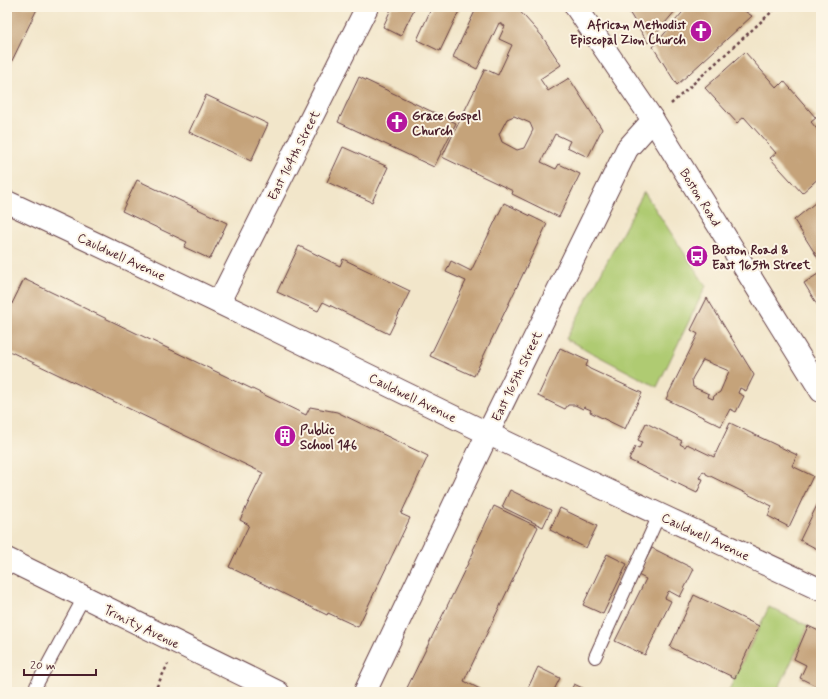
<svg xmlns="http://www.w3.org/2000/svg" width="828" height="699" viewBox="0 0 828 699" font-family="Mynerve,sans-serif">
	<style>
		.green { fill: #afcb72; stroke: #7c754e }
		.building { fill: #c5a37a; fill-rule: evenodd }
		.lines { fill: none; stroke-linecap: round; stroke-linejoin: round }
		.lane-casing { stroke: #633d43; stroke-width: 14 }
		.street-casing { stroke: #633d43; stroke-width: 24 }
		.secondary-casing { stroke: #633d43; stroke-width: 24 }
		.path { stroke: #633d43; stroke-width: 2.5; stroke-dasharray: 3 3; stroke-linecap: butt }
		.lane { stroke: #fff; stroke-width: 12 }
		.street { stroke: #fff; stroke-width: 22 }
		.secondary { stroke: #fff; stroke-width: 22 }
		.labels { text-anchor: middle; stroke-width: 4; stroke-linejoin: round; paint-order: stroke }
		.poi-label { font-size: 13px; font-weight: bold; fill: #4a1f2b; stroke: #fcf5e5; text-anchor: start }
		.street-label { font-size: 13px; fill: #4a1f2b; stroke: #fcf5e5 }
	</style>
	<rect width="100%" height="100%" fill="#fcf5e5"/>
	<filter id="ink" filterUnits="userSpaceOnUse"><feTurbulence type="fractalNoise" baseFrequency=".025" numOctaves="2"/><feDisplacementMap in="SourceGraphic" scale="8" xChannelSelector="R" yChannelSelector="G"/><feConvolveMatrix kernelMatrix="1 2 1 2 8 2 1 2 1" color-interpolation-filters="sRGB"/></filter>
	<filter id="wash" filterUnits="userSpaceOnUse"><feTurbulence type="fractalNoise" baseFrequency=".012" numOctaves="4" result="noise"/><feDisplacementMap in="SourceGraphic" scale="16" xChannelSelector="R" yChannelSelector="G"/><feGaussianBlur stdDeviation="0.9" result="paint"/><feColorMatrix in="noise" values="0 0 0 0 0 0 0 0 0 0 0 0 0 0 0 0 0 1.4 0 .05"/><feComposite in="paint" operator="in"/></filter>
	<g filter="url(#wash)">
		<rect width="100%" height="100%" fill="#f2e6ca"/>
		<g class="green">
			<path d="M 644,192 L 706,286 L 657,387 L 566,339 Z"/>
			<path d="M 769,607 L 808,626 L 777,692 L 728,692 Z"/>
		</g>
		<g id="blocks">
			<g class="building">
				<path d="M 7,7 L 38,7 L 7,71 Z"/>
				<path d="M 392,7 L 415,7 L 401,36 L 383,27 Z"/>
				<path d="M 432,7 L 461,7 L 440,51 L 417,40 Z"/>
				<path d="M 477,7 L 516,7 L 542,36 L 561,65 L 540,79 L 548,91 L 569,78 L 602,129 L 588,157 L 567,147 L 570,141 L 555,134 L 541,162 L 556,169 L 559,164 L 580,174 L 559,217 L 512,194 L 513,191 L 442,157 L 485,69 L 498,75 L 512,45 L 499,39 L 505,26 L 499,23 L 477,69 L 453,57 ZM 514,116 L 530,123 L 533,130 L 524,148 L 517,150 L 502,142 L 499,134 L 507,119 Z"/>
				<path d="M 626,7 L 671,7 L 676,10 L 648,43 Z"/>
				<path d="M 687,7 L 739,7 L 752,16 L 677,85 L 653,47 Z"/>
				<path d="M 745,52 L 777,88 L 784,81 L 816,118 L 811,122 L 821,134 L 821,176 L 802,193 L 770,158 L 776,153 L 744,117 L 737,123 L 705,88 Z"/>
				<path d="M 359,77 L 456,123 L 434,167 L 338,122 Z"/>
				<path d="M 206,95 L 268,124 L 251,161 L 189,132 Z"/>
				<path d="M 343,147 L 388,167 L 372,202 L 327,182 Z"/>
				<path d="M 137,180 L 227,223 L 210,259 L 184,247 L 187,242 L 122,211 Z"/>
				<path d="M 821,198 L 821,263 L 794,220 Z"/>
				<path d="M 504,203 L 547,224 L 474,376 L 430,356 L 466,281 L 446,272 L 451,261 L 471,271 Z"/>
				<path d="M 299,246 L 340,266 L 343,259 L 410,291 L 389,334 L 323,302 L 318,311 L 277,292 Z"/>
				<path d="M 821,272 L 821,311 L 804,283 Z"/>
				<path d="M 24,279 L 306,415 L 310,407 L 337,412 L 428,456 L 401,514 L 410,518 L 358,627 L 328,613 L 327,615 L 229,567 L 249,525 L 240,520 L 263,473 L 7,350 L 7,314 Z"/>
				<path d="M 707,298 L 754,375 L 746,391 L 740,388 L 738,393 L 744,396 L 736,412 L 730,409 L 721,426 L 666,399 L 698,334 L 691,330 ZM 703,360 L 729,371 L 720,392 L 714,396 L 713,399 L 708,397 L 709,394 L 693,387 L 692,379 Z"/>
				<path d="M 560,348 L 588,361 L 586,366 L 590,369 L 642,393 L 625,429 L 590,412 L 591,410 L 584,407 L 583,409 L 575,405 L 568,405 L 565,409 L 538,396 Z"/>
				<path d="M 646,423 L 682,441 L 680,444 L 685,447 L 687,444 L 714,457 L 730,423 L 797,455 L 792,466 L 813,476 L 789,527 L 768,516 L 772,506 L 706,474 L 706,473 L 703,471 L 699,478 L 703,479 L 697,493 L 629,460 L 635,447 L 639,449 L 642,442 L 638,440 Z"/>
				<path d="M 510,490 L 551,510 L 543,527 L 502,507 Z"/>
				<path d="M 821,497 L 821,551 L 800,540 Z"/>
				<path d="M 494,506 L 538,527 L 464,681 L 486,692 L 405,692 L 474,551 L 473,550 Z"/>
				<path d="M 560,508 L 597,526 L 586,548 L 550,530 Z"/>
				<path d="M 652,548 L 694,569 L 680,597 L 669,591 L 668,592 L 665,598 L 671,601 L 645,655 L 615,641 L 646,579 L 638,575 Z"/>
				<path d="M 607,554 L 627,564 L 603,614 L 583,605 Z"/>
				<path d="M 694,595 L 759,626 L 735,678 L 670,647 Z"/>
				<path d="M 808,626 L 821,632 L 821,692 L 816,692 L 818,687 L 800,678 L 806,665 L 794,659 Z"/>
				<path d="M 538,667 L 560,678 L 553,692 L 526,692 Z"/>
				<path d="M 574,684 L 591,692 L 570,692 Z"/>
			</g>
		</g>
	</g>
	<g filter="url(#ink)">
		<use href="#blocks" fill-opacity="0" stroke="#633d43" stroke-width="1"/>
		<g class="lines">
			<g class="lane-casing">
				<g id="lane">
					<path d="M 595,657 L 659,515"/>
					<path d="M 36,686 L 84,597"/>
				</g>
			</g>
			<g class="street-casing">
				<g id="street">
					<path d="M 7,202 C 169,277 328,356 489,434 C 599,487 710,538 821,590"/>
					<path d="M 219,302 L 367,7"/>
					<path d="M 7,559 L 278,692"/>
					<path d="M 365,692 L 488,433 L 627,149 L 653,120"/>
				</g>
			</g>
			<g class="secondary-casing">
				<path id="secondary" d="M 576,7 L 653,120 L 821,391"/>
			</g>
			<g class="path">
				<path d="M 671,104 L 777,7"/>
				<path d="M 154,692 L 168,664"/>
			</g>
			<use href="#lane" class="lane"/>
			<use href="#street" class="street"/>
			<use href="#secondary" class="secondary"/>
		</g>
	</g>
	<defs>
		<g id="church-disc" transform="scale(1.15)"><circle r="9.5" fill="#b5179e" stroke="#fcf5e5"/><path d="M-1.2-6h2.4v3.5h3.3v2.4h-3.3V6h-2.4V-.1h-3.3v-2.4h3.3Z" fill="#fff"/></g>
		<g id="bus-disc" transform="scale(1.15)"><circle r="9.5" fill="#b5179e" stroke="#fcf5e5"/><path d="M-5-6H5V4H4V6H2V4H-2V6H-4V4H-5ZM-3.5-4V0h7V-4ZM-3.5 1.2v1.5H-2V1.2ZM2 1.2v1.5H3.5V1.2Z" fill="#fff"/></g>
		<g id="building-disc" transform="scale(1.15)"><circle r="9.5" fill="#b5179e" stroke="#fcf5e5"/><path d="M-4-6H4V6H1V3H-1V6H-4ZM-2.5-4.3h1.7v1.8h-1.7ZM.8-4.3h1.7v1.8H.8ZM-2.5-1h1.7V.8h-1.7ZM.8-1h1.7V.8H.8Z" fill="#fff"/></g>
	</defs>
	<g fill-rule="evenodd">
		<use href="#church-disc" x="701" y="31"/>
		<use href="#church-disc" x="397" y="122"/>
		<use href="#bus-disc" x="697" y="256"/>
		<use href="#building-disc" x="285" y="436"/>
	</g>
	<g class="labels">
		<g class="poi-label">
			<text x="686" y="29" text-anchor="end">African Methodist<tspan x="686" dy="15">Episcopal Zion Church</tspan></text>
			<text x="412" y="120">Grace Gospel<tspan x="412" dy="15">Church</tspan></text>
			<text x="712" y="254">Boston Road &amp;<tspan x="712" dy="15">East 165th Street</tspan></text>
			<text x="300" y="434">Public<tspan x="300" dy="15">School 146</tspan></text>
		</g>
		<g class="street-label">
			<text transform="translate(293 155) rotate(-63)" y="5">East 164th Street</text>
			<text transform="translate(701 197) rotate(58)" y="5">Boston Road</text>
			<text transform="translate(122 256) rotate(25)" y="5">Cauldwell Avenue</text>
			<text transform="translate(516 376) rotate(-64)" y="5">East 165th Street</text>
			<text transform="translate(413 397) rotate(26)" y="5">Cauldwell Avenue</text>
			<text transform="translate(706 536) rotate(25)" y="5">Cauldwell Avenue</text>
			<text transform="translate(142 626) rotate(26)" y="5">Trinity Avenue</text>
		</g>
	</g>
	<rect width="828" height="699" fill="none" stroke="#fcf5e5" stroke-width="24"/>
	<path d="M24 669v6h72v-6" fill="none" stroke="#4a1f2b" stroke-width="2"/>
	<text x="30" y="669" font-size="12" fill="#4a1f2b" stroke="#fcf5e5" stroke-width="3" paint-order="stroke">20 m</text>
</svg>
